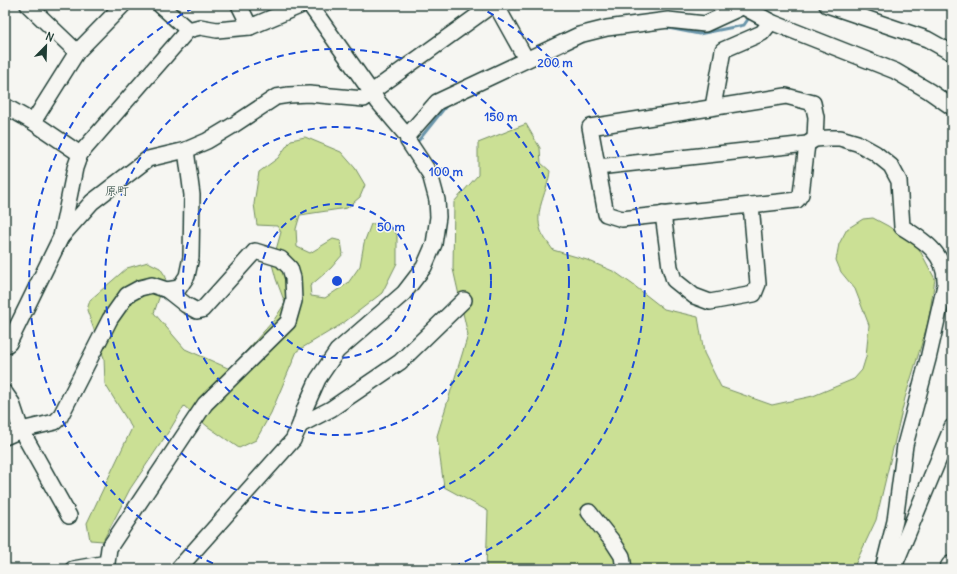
<svg xmlns="http://www.w3.org/2000/svg" width="957" height="574" viewBox="0 0 957 574" font-family="Delius,'Klee One',sans-serif">
	<style>
		.green { fill: #cbe095; stroke: #758e64 }
		.lines { fill: none; stroke-linecap: round; stroke-linejoin: round }
		.stream { stroke: #6995aa; stroke-width: 3 }
		.minor-casing { stroke: #1f3d34; stroke-width: 18 }
		.highway-casing { stroke: #1f3d34; stroke-width: 25 }
		.minor { stroke: #f6f6f2; stroke-width: 15 }
		.highway { stroke: #f6f6f2; stroke-width: 22 }
		.ring { fill: none; stroke: #1d4ed8; stroke-width: 2; stroke-dasharray: 7 5 }
		.labels { text-anchor: middle; stroke-width: 3; stroke-linejoin: round; paint-order: stroke }
		.quarter-label { font-size: 12px; fill: #1f3d34; stroke: #f6f6f2 }
		.centre { fill: #1d4ed8; stroke: #f6f6f2; stroke-width: 2 }
		.ring-label { font-size: 12px; text-anchor: middle; font-weight: bold; fill: #1d4ed8; stroke: #f6f6f2; stroke-width: 3; stroke-linejoin: round; paint-order: stroke }
	</style>
	<rect width="100%" height="100%" fill="#f6f6f2"/>
	<filter id="ink" filterUnits="userSpaceOnUse"><feTurbulence type="fractalNoise" baseFrequency=".025" numOctaves="2"/><feDisplacementMap in="SourceGraphic" scale="8" xChannelSelector="R" yChannelSelector="G"/><feConvolveMatrix kernelMatrix="1 2 1 2 8 2 1 2 1" color-interpolation-filters="sRGB"/></filter>
	<g filter="url(#ink)">
		<g class="green">
			<path d="M 526,124 L 540,148 L 541,163 L 550,171 C 548,191 535,208 540,228 C 542,236 549,244 553,250 L 587,260 L 615,272 L 632,284 L 664,309 L 698,317 L 704,353 L 721,387 L 772,405 L 813,396 L 854,379 L 862,370 L 866,357 L 869,325 L 855,289 L 841,272 L 836,260 L 839,244 L 847,229 L 863,219 L 873,218 L 888,226 L 918,247 L 935,279 L 928,323 L 905,398 L 876,520 L 853,569 L 486,569 L 488,511 L 444,487 L 437,436 L 468,335 L 453,269 L 454,202 L 478,175 L 478,143 Z"/>
			<path d="M 305,137 L 341,152 L 355,168 L 365,185 L 360,197 L 347,208 L 300,215 L 296,229 L 297,247 L 310,253 L 333,239 L 341,241 L 343,254 L 331,268 L 310,286 L 311,296 L 325,298 L 348,283 L 360,266 L 364,243 L 371,224 L 388,223 L 397,235 L 397,263 L 382,293 L 342,324 L 297,351 L 271,413 L 256,440 L 239,448 L 207,426 L 184,406 L 171,428 L 130,489 L 103,541 L 90,540 L 87,523 L 132,428 L 105,384 L 104,358 L 87,310 L 90,300 L 127,268 L 148,262 L 160,268 L 166,277 L 154,313 L 185,349 L 230,369 L 274,320 L 285,303 L 276,279 L 272,264 L 281,232 L 277,226 L 257,225 L 254,204 L 259,172 L 278,158 L 291,140 Z"/>
		</g>
		<g class="lines">
			<g class="stream">
				<path d="M 663,27 L 699,34 L 744,25 L 751,15"/>
				<path d="M 419,140 L 446,106 L 448,105"/>
			</g>
			<g class="minor-casing">
				<g id="minor">
					<path d="M 28,5 L 77,52"/>
					<path d="M 160,5 L 188,30"/>
					<path d="M 239,5 L 250,27"/>
					<path d="M 496,5 L 526,59"/>
					<path d="M 740,5 L 771,22 L 895,71 L 929,91 L 952,107"/>
					<path d="M 827,5 L 927,39 L 952,53"/>
					<path d="M 5,106 L 33,122 L 80,154"/>
					<path d="M 713,107 L 723,50 L 762,33 L 771,22"/>
					<path d="M 33,122 L 77,52 L 123,5"/>
					<path d="M 407,136 L 437,102 L 579,35 L 607,28 L 668,20 L 705,24 L 742,7"/>
					<path d="M 807,144 L 801,194 L 797,200 L 622,219 L 606,214 L 590,127 L 786,96 L 813,103 L 816,117 L 815,139"/>
					<path d="M 598,167 L 807,144 L 815,139 L 829,138 L 840,138 L 857,143 L 875,153 L 891,166 L 899,181 L 902,227 C 925,241 947,255 945,285 L 928,359 L 905,445 L 895,521 L 883,569"/>
					<path d="M 663,214 L 670,267 L 674,280 L 694,296 L 710,302 L 754,294 L 758,284 L 751,205"/>
					<path d="M 61,237 L 92,202 L 148,159 L 186,150 L 207,141 L 232,126 L 276,97 L 289,95 L 309,94 L 364,99 L 373,91 L 492,5"/>
					<path d="M 167,290 L 179,288 L 187,276 L 191,257 L 192,195 L 186,150"/>
					<path d="M 5,346 L 9,343 L 61,237 L 75,168 L 80,154 L 188,30 L 200,27 L 217,30 L 250,27 L 302,5"/>
					<path d="M 5,393 L 12,403 L 21,430 L 69,516"/>
					<path d="M 300,425 L 331,409 L 400,362 L 464,300"/>
					<path d="M 5,437 L 21,430 L 55,422 L 60,417 L 110,319 L 127,295 L 140,288 L 152,285 L 167,290 L 186,305 L 197,311 L 202,310 L 255,251 L 281,259 L 290,268 L 293,278 L 294,301 L 288,322 L 205,404 L 109,548 L 107,563 L 73,569"/>
					<path d="M 589,512 L 613,542 L 622,556 L 624,569"/>
					<path d="M 178,569 L 293,440 L 300,425 L 305,408 L 318,379 L 337,351 L 404,293 L 424,267 L 434,244 L 438,217 L 437,200 L 430,174 L 408,141 L 407,136 L 379,103 L 310,5"/>
					<path d="M 893,569 L 952,427"/>
				</g>
			</g>
			<g class="highway-casing">
				<path id="highway" d="M 951,569 L 952,567"/>
			</g>
			<use href="#minor" class="minor"/>
			<use href="#highway" class="highway"/>
		</g>
	</g>
	<g class="ring">
		<circle cx="337" cy="281" r="77"/>
		<circle cx="337" cy="281" r="154"/>
		<circle cx="337" cy="281" r="232"/>
		<path d="M224 568A309 309 0 0 1 197 6M477 6A309 309 0 0 1 450 568"/>
	</g>
	<g class="labels">
		<g class="quarter-label">
			<text x="117" y="195">原町</text>
		</g>
	</g>
	<circle cx="337" cy="281" r="6" class="centre"/>
	<g class="ring-label">
		<text x="555" y="67">200 m</text>
		<text x="501" y="121">150 m</text>
		<text x="446" y="176">100 m</text>
		<text x="391" y="231">50 m</text>
	</g>
	<rect width="957" height="574" fill="none" stroke="#f6f6f2" stroke-width="20"/>
	<rect x="10" y="10" width="937" height="554" fill="none" stroke="#1f3d34" stroke-width="1.5" filter="url(#ink)"/>
	<g transform="translate(46 46) rotate(23)" stroke="#f6f6f2" stroke-width="3" paint-order="stroke">
	<path d="M0-3L7 15L0 10L-7 15Z" fill="#1f3d34"/>
	<text y="-6" font-size="11" font-weight="bold" text-anchor="middle" fill="#1f3d34">N</text>
	</g>
</svg>
